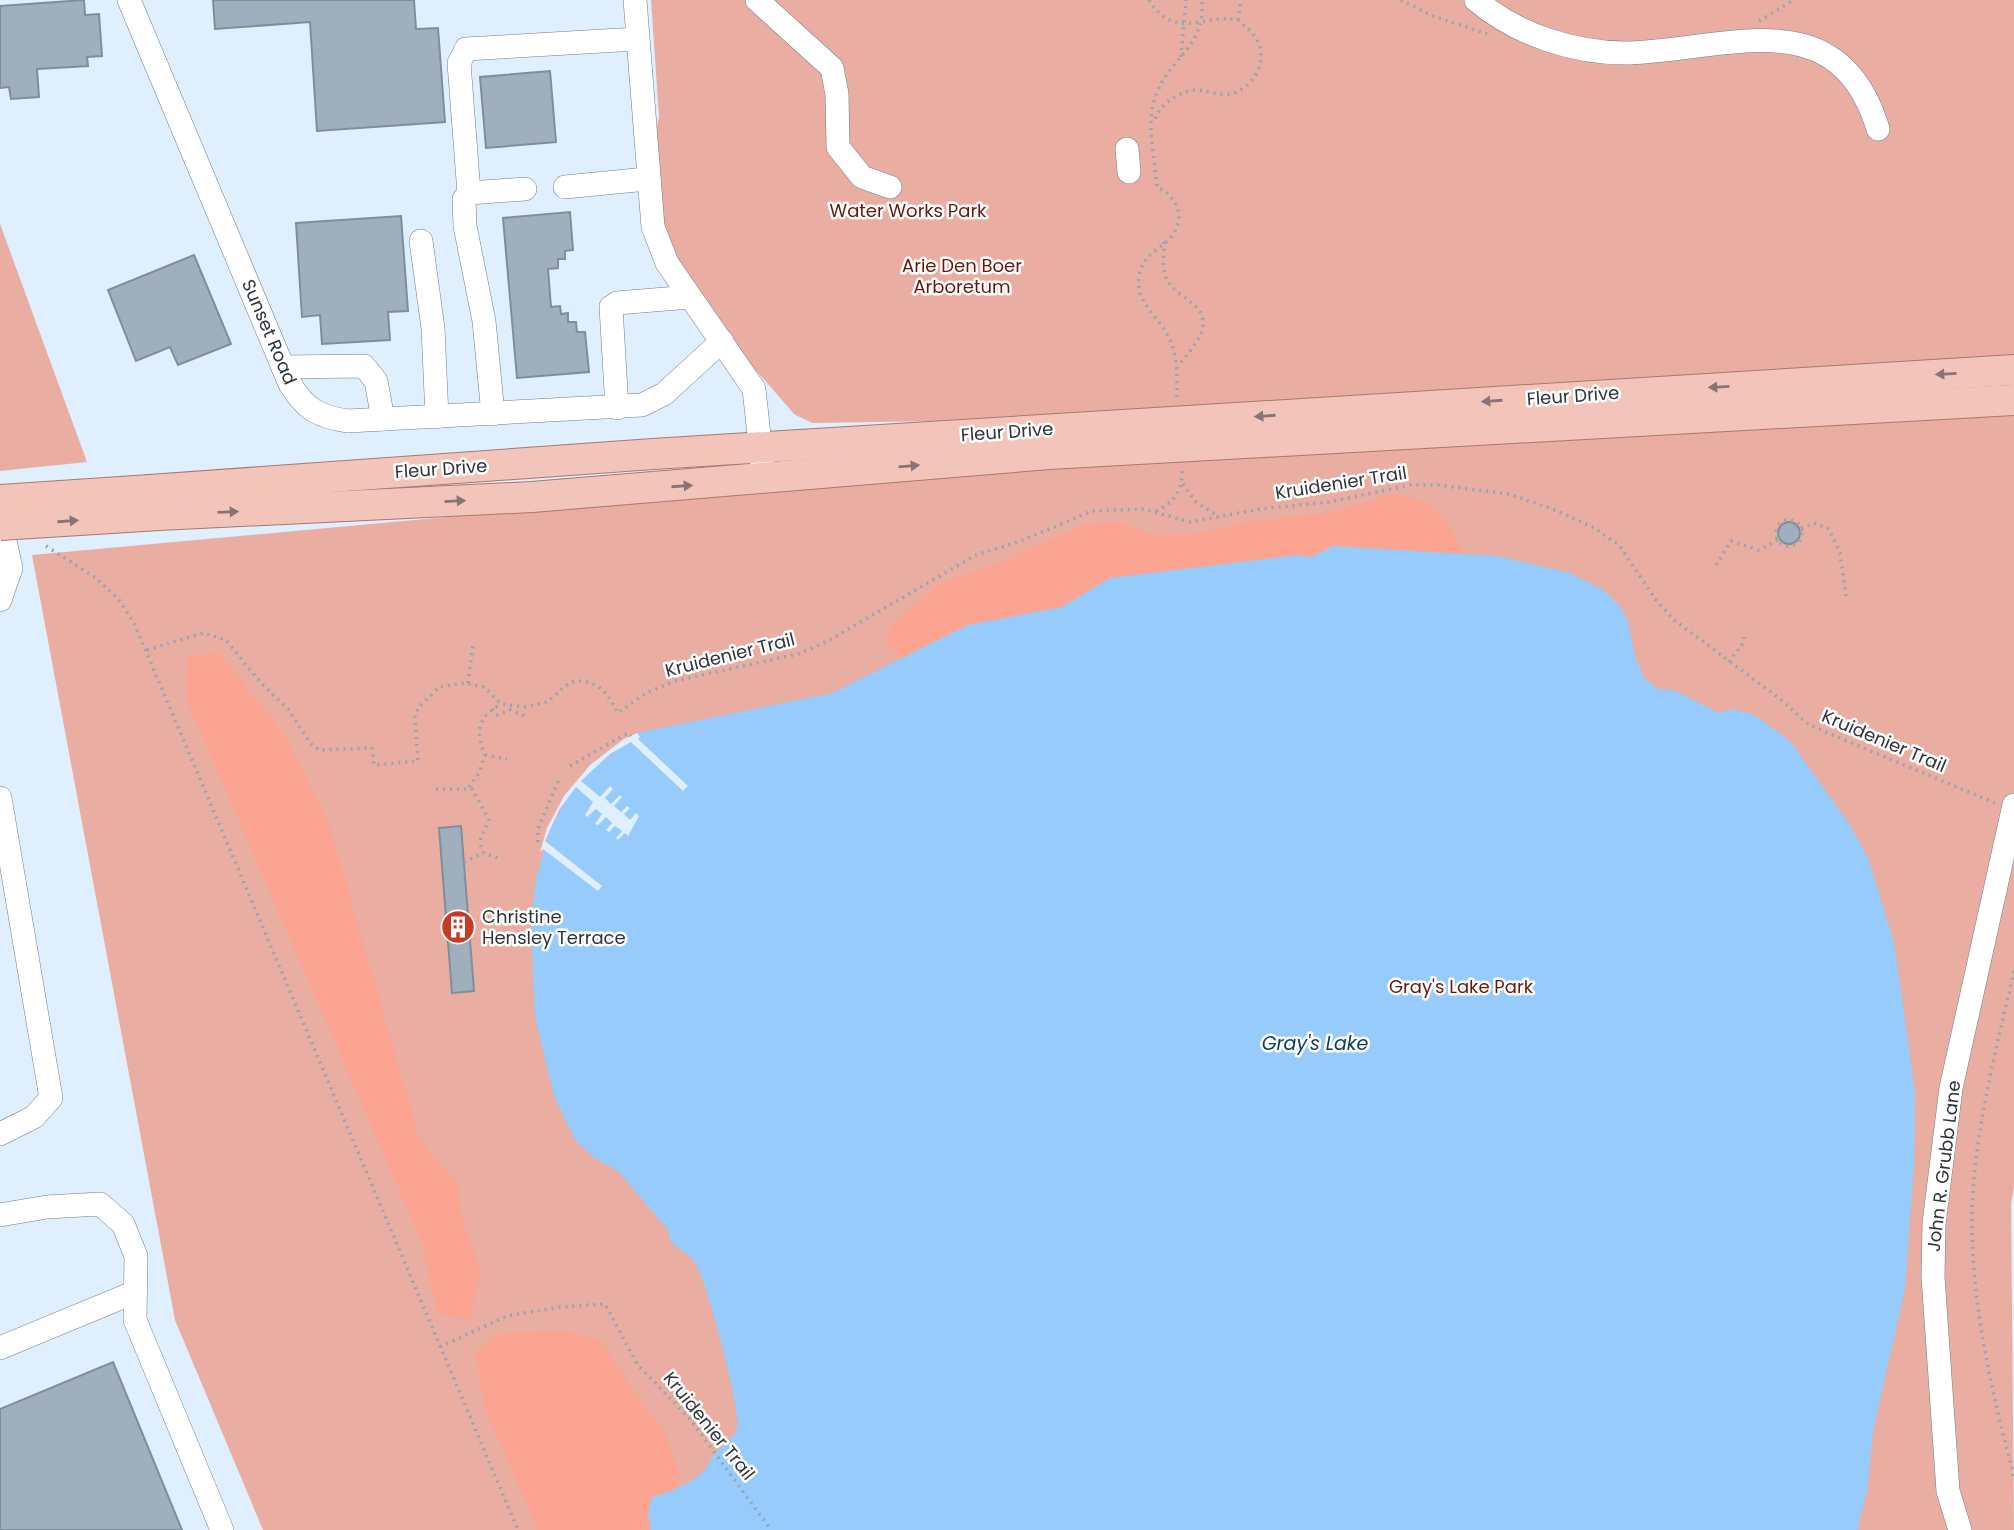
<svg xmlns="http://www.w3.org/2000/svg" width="2014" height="1530" viewBox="0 0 2014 1530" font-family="Poppins,sans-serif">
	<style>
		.green { fill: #eaada1 }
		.forest { fill: #fca492 }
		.water { fill: #97cbfb }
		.pier { fill: #dfeffe }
		.building { fill: #a0afbe; stroke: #7f8e9c; stroke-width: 2 }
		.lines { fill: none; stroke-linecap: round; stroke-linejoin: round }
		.minor-casing { stroke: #6f7e8c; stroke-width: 24 }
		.major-casing { stroke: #a8786f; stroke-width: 32 }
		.path { stroke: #98a4af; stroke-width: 3.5; stroke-dasharray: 2 5; stroke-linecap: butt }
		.minor { stroke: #fff; stroke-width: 23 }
		.major { stroke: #f2c4ba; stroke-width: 30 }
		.major-bridge-casing { stroke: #a8786f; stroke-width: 32; stroke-linecap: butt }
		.major-bridge { stroke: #f2c4ba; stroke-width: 30 }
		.oneway { fill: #867574 }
		.labels { text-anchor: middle; stroke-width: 5; stroke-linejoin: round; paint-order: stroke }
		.park-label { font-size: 18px; fill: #65180c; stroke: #fff }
		.street-label { font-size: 18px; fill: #2e343a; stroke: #fff }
		.poi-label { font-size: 18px; fill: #2e343a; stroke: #fff; text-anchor: start }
		.water-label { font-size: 19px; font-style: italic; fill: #0c3e64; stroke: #fff }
	</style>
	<rect width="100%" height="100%" fill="#dfeffe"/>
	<g class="green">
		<path d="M 651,0 L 2014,0 L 2014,359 L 943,421 L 812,423 L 794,414 C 757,370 700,312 674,264 C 654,228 650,156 659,117 Z"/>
		<path d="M 0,224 L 87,462 L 0,471 Z"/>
		<path d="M 2014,412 L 2014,1186 L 2011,1204 L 2014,1530 L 263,1530 L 175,1320 L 32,555 L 733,491 L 1225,456 Z"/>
	</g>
	<g class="forest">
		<path d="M 1391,495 C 1439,500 1444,513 1464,554 L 1333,546 L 1311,557 L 1298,555 L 1110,578 L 1062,607 L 968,625 L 899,658 L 886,642 L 891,625 L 938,585 L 1009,559 L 1084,525 L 1119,522 L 1151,535 L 1195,534 L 1252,521 L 1330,513 Z"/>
		<path d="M 219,652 L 285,735 L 328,820 L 419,1137 L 458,1186 L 461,1214 L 481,1273 L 469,1320 L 437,1313 L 423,1245 L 186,699 L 187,657 Z"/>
		<path d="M 563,1331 L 601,1341 L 637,1396 L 664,1428 L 679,1473 L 676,1490 L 648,1514 L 651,1530 L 538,1530 L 484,1406 L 475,1353 L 501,1333 Z"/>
	</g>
	<path class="water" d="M 1333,546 L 1497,556 L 1570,573 L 1605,591 L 1620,606 L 1628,622 L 1635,656 L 1644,678 L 1658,689 L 1674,690 L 1719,713 L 1734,709 L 1755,715 L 1791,742 L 1850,825 L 1868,858 L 1894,942 L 1915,1091 L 1914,1166 L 1905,1289 L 1873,1431 L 1867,1492 L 1857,1530 L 651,1530 L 648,1514 L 652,1497 C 670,1492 690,1484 704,1471 C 708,1467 709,1460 712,1457 C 720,1447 733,1441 737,1428 C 742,1412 706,1277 694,1261 C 686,1250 667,1247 669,1231 L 618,1171 L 594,1158 L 575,1140 L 554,1096 L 535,1017 L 531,922 L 536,879 L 550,829 L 567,798 L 592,768 L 637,733 L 832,693 L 968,625 L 1062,607 L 1110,578 L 1298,555 L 1311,557 Z"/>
	<path class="pier" d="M 637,733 L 640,737 L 638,739 L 688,786 L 683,791 L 631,742 L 610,754 L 581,781 L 600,797 L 610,786 L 613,789 L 605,798 L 611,804 L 620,795 L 622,797 L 614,806 L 621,812 L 627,806 L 630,808 L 624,814 L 630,820 L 636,813 L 639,816 L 628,836 L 625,833 L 618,840 L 616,838 L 622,831 L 615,826 L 609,832 L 606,830 L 612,823 L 606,817 L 598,825 L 595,824 L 602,814 L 596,809 L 587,817 L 585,815 L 593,802 L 576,787 L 559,810 L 545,841 L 602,886 L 598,891 L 543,849 L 540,852 L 547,828 L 564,796 L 590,765 L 624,739 Z"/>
	<g class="building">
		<path d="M 84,0 L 85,15 L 99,14 L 102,56 L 87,57 L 88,66 L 37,69 L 39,97 L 11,99 L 9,87 L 0,88 L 0,6 Z"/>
		<path d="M 213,0 L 414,0 L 416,29 L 438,28 L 445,122 L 317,131 L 310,22 L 215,29 Z"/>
		<path d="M 550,71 L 556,142 L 486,148 L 480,77 Z"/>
		<path d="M 570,212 L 573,250 L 565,251 L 565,259 L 558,259 L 558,268 L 548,269 L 551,307 L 560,306 L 561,314 L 568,313 L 568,322 L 576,322 L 577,332 L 585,332 L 589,372 L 517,378 L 503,218 Z"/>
		<path d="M 401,216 L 408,311 L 388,312 L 390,340 L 322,344 L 320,315 L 302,317 L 296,223 Z"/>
		<path d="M 194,255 L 231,344 L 178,365 L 170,347 L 136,361 L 108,290 Z"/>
		<circle cx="1789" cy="533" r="11"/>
		<path d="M 461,826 L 474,991 L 452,993 L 439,828 Z"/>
		<path d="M 113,1362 L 182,1530 L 0,1530 L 0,1409 Z"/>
	</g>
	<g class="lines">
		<g class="minor-casing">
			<g id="minor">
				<path d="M 129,0 L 290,384 C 305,409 319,417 348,421 L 642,405 L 664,394 L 722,341"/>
				<path d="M 635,0 L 653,227 L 667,263 L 754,389 L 762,462"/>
				<path d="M 757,0 L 832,68 L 837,94 L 838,147 L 862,177 L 890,187"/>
				<path d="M 1476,0 C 1517,35 1576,54 1630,53 C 1731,49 1839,0 1878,129"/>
				<path d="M 1127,149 L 1129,172"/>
				<path d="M 565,187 L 647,179"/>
				<path d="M 469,193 L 525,189"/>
				<path d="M 421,241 L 433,328 L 437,417"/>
				<path d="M 283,367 L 364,366 L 376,381 L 383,419"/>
				<path d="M 617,408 L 611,307 L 617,303 L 690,297"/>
				<path d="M 493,414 L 484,321 L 465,226 L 464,199 L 469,193 L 459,63 L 466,49 L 637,39"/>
				<path d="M 0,519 L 11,568 L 0,600"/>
				<path d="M 0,798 L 51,1098 L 34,1117 L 0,1134"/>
				<path d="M 0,1215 L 47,1207 L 100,1204 L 123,1224 L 136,1256 L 135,1320 L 222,1530"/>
				<path d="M 0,1348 L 135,1292"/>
				<path d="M 1960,1530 L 1948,1491 L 1933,1277 L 1934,1223 L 1951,1088 L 2014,805"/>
			</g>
		</g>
		<g class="major-casing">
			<g id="major">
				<path d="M 150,490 L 653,454 L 2014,370"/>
				<path d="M 159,515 L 532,497 L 1049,454 L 2014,400"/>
			</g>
		</g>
		<g class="path">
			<path d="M 1149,0 C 1176,42 1201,13 1238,20 C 1246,27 1255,34 1259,44 C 1267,65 1251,90 1230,94 C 1219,96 1209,91 1198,90 C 1179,90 1158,105 1154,123"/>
			<path d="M 1401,0 L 1433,16 L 1487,34"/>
			<path d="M 1238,20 L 1241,0"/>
			<path d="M 1759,21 L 1794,0"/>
			<path d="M 1181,57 L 1186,0"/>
			<path d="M 1164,242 C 1164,254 1162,268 1167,280 C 1177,299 1209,303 1202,330 C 1199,342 1185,356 1178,367"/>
			<path d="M 1177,397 C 1177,377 1178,356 1169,338 C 1159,316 1135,303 1139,277 C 1142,254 1159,251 1172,236 C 1186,217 1177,196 1157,187 C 1155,158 1145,122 1156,95 C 1171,55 1205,49 1202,0"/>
			<path d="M 1183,484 L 1196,502 L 1219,517"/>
			<path d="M 1156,511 C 1175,503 1183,489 1182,469"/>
			<circle cx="1789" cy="533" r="13"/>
			<path d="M 1801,528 L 1814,523 L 1829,529 L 1840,553 L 1846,596"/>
			<path d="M 46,546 L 96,578 L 119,600 L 134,623 L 518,1530"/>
			<path d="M 1716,565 L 1731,541 L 1759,550 L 1778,540"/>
			<path d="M 147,650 L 203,633 L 226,640 L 260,682 L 289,710 L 310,743 L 319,750 L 372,748 L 374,765 L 418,761 L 415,717 L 418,708 L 439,687 L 465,683 L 484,687 L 501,704 L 525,707 L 547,702 L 570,682 C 597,678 606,691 618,713 L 646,693 L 675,681 L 798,654 L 826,642 L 976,555 L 1021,541 L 1092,511 L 1144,509 L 1190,522 L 1260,509 L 1329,502 L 1411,485 L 1438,485 L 1509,494 L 1555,510 L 1594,528 L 1619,545 L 1656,600 L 1674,620 L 1779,698 L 1809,725 L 1995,803"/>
			<path d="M 1729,662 L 1744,642 L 1744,634"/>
			<path d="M 468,683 L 473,645"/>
			<path d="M 492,709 L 497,715 L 510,710 L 527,717"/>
			<path d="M 485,755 L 507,759"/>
			<path d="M 570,766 L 628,733 L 631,736"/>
			<path d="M 469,787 L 479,773 L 485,755 C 475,731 478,717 501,704"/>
			<path d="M 436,789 L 472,789 L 489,820 C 484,833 476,839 484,853 L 501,859"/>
			<path d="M 538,842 L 538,829 L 560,777"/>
			<path d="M 464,862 L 483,853"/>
			<path d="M 2014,971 C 1995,1055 1971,1143 1972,1229 C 1973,1312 1993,1397 2014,1476"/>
			<path d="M 440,1347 L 507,1316 L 560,1307 L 605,1304 L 637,1364 L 690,1419 L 771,1530"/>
		</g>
		<use href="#minor" class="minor"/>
		<use href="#major" class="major"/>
		<g class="major-bridge-casing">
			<g id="major-bridge">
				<path d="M 0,500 L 150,490"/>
				<path d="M 0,525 L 159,515"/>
			</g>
		</g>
		<use href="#major-bridge" class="major-bridge"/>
	</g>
	<defs><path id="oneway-solid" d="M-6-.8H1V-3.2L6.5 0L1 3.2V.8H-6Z" transform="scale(1.75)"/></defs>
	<g class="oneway">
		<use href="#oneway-solid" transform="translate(1946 374) rotate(177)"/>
		<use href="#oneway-solid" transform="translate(1719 387) rotate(177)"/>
		<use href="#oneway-solid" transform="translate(1492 401) rotate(176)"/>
		<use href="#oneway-solid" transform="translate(1265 416) rotate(176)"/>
		<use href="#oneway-solid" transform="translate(909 466) rotate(-5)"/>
		<use href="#oneway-solid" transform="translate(682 486) rotate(-4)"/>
		<use href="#oneway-solid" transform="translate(455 501) rotate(-3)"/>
		<use href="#oneway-solid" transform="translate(228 512) rotate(-2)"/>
		<use href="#oneway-solid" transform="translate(68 521) rotate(-4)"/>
	</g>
	<defs>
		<g id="building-disc" transform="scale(1.75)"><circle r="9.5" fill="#c73b25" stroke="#fff"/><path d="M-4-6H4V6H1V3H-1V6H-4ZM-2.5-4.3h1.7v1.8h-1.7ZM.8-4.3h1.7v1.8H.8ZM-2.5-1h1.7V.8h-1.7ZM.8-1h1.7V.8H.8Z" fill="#fff"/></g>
	</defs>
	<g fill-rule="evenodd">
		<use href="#building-disc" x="458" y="927"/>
	</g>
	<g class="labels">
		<g class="park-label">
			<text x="908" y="217">Water Works Park</text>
			<text x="962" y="272">Arie Den Boer<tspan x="962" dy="21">Arboretum</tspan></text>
			<text x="1461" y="993">Gray's Lake Park</text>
		</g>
		<g class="street-label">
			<text transform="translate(269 332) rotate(67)" y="6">Sunset Road</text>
			<text transform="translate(1573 396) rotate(-4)" y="6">Fleur Drive</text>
			<text transform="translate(1007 432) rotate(-4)" y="6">Fleur Drive</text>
			<text transform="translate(441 469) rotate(-4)" y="6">Fleur Drive</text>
			<text transform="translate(1341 483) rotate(-9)" y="6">Kruidenier Trail</text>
			<text transform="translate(730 655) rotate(-14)" y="6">Kruidenier Trail</text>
			<text transform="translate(1884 741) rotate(23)" y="6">Kruidenier Trail</text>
			<text transform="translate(1944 1166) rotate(-83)" y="6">John R. Grubb Lane</text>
			<text transform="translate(709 1426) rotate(51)" y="6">Kruidenier Trail</text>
		</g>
		<g class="poi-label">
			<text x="482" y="923">Christine<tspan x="482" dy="21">Hensley Terrace</tspan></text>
		</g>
		<g class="water-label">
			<text x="1315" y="1050">Gray's Lake</text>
		</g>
	</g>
</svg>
